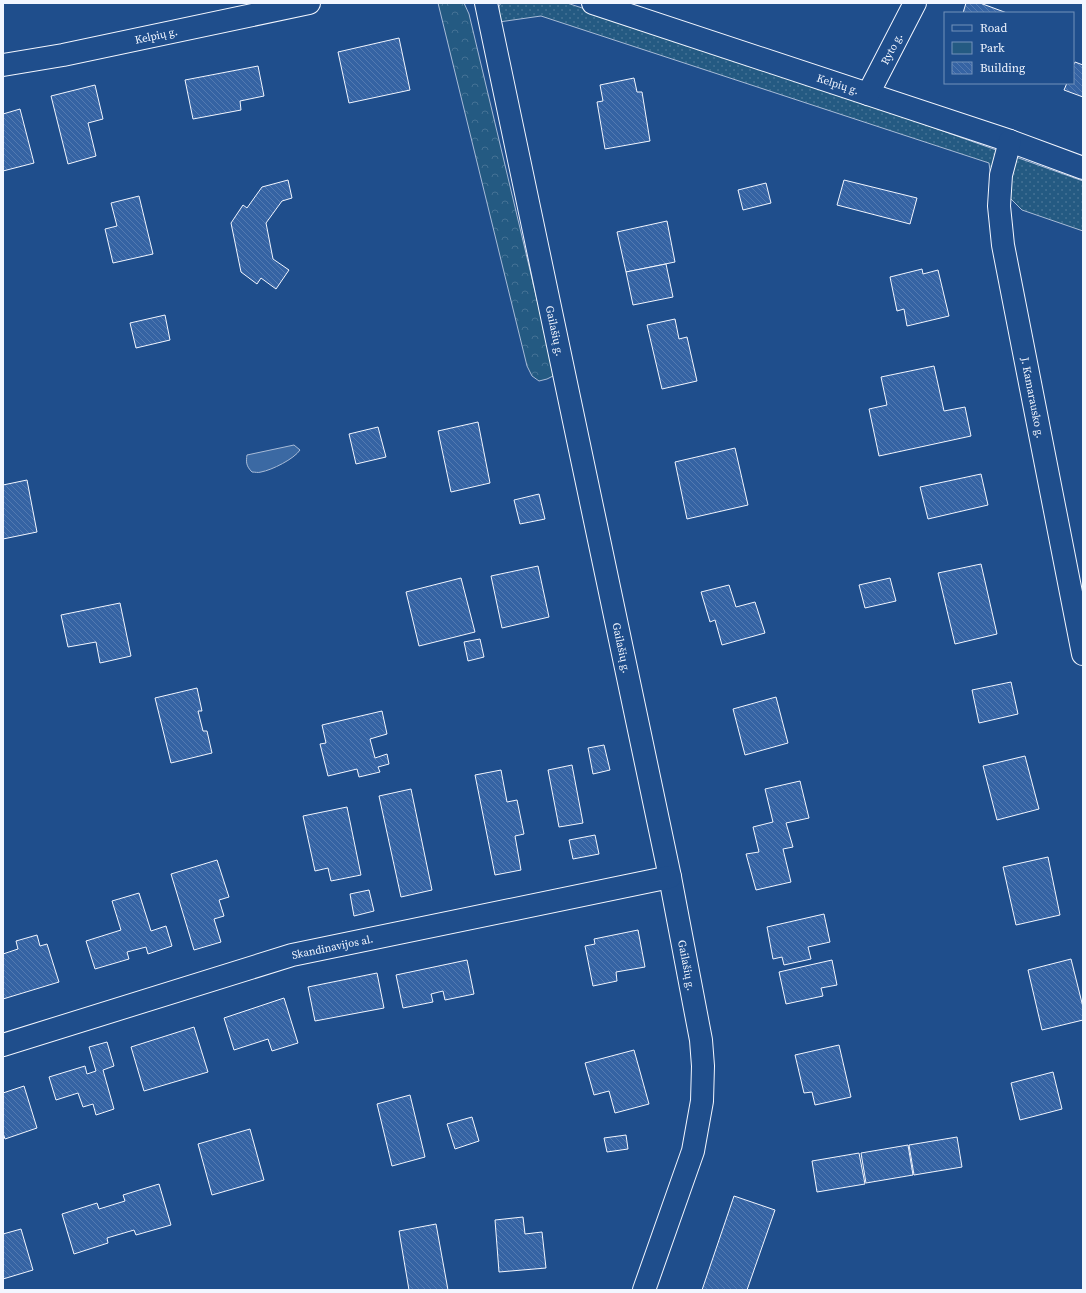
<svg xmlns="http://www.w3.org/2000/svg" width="1086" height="1293" viewBox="0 0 1086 1293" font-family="'Source Serif 4',serif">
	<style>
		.green { fill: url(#green-dots); stroke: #a8bbd7 }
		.forest { fill: url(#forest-crowns); stroke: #a8bbd7 }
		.water { fill: #3b69a3; stroke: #a8bbd7 }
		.building { fill: url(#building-back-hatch); stroke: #f2f6ff }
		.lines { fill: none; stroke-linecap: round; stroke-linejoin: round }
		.minor-casing { stroke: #f2f6ff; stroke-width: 24 }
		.minor { stroke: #1f4e8c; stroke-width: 22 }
		.labels { text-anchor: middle; stroke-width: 3; stroke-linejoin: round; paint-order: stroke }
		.street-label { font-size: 11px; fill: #f2f6ff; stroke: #1f4e8c }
	</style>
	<defs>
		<pattern id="green-dots" width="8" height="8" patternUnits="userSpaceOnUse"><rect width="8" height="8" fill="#245a82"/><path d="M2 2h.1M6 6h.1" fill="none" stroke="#447295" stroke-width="1.8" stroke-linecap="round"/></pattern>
		<pattern id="forest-crowns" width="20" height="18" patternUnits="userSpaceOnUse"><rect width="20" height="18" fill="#245a82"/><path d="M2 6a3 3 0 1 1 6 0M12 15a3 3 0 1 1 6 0" fill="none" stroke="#447295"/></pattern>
		<pattern id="building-back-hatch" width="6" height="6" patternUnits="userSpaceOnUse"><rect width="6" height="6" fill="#3563a3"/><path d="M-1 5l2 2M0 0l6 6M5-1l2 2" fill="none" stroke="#537ab1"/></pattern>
	</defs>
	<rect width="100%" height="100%" fill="#1f4e8c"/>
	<path class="green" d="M 501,3 L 567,3 L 789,76 L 1083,181 L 1083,231 L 1022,210 L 991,179 L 989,163 L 541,16 L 499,22 L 499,6 Z"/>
	<path class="forest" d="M 438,3 L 464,3 L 469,14 L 555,375 L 547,379 L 539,381 L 532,376 L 527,366 Z"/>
	<path class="water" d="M 294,445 L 300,450 C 294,459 272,470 261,472 C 258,473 255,472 252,472 C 246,466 246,462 247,455 Z"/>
	<g class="building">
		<path d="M 966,3 L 980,3 L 1007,13 L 963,13 Z"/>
		<path d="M 399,38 L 410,90 L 349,103 L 338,52 Z"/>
		<path d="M 1075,62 L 1083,65 L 1083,97 L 1064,90 L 1067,83 L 1073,83 L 1073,66 Z"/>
		<path d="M 258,66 L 264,96 L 240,101 L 241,110 L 193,119 L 185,80 Z"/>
		<path d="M 634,78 L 637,92 L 642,92 L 650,141 L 605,149 L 597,102 L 603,101 L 600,85 Z"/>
		<path d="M 95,85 L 103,119 L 88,123 L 96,156 L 68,164 L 51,96 Z"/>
		<path d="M 20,109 L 34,163 L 3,171 L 3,114 Z"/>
		<path d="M 288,180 L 292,198 L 282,201 L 266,223 L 273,259 L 289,270 L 276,289 L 261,278 L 257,284 L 241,272 L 231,223 L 243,205 L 247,208 L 262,187 Z"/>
		<path d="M 844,180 L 917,198 L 910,224 L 837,205 Z"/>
		<path d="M 766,183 L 771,203 L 743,210 L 738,190 Z"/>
		<path d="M 139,196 L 153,254 L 113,263 L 105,229 L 117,226 L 111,203 Z"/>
		<path d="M 667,221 L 675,262 L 626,272 L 617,232 Z"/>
		<path d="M 666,264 L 673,297 L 633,305 L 626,272 Z"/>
		<path d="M 922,269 L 923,274 L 938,270 L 949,316 L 907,326 L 904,309 L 897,311 L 890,277 Z"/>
		<path d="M 165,315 L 170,340 L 136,348 L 130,323 Z"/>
		<path d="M 675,319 L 679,339 L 687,337 L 697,381 L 662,389 L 647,325 Z"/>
		<path d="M 934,366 L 944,411 L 965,407 L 971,436 L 879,456 L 869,409 L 887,405 L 881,377 Z"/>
		<path d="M 478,422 L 490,483 L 451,492 L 438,431 Z"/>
		<path d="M 378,427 L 386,457 L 356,464 L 349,434 Z"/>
		<path d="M 735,448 L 748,505 L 687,519 L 675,462 Z"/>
		<path d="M 981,474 L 988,505 L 928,519 L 920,487 Z"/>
		<path d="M 27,480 L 37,532 L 3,539 L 3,485 Z"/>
		<path d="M 539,494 L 545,519 L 520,524 L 514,500 Z"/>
		<path d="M 981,564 L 997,634 L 955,644 L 938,573 Z"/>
		<path d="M 538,566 L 549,617 L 502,628 L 491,576 Z"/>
		<path d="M 461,578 L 475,632 L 419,646 L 406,592 Z"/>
		<path d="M 890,578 L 896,601 L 865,608 L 859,585 Z"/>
		<path d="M 729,585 L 736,607 L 755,602 L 765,633 L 722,645 L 715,620 L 710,622 L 701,592 Z"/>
		<path d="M 120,603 L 131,656 L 100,663 L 96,642 L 68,647 L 61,615 Z"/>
		<path d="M 480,639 L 484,657 L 468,661 L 464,642 Z"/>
		<path d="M 1011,682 L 1018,714 L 979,723 L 972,690 Z"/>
		<path d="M 197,688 L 202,711 L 198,711 L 203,731 L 207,731 L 212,753 L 171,763 L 155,698 Z"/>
		<path d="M 776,697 L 788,743 L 745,755 L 733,709 Z"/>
		<path d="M 382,711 L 387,734 L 370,739 L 375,758 L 387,754 L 389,764 L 378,767 L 380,772 L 359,777 L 357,769 L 328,776 L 320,744 L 326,743 L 322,725 Z"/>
		<path d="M 604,745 L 610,770 L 593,774 L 588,748 Z"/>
		<path d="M 1025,756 L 1039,809 L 997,820 L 983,766 Z"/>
		<path d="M 572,765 L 583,823 L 559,827 L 548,770 Z"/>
		<path d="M 501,770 L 507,802 L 517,800 L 524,834 L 515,836 L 521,870 L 495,875 L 475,775 Z"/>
		<path d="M 800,781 L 809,818 L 786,823 L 793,847 L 783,849 L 791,882 L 756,890 L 746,854 L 759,852 L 753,827 L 773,822 L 765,789 Z"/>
		<path d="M 411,789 L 432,890 L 401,897 L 379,796 Z"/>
		<path d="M 347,807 L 361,875 L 331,881 L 328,868 L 315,871 L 303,816 Z"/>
		<path d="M 595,835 L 599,854 L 573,859 L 569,840 Z"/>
		<path d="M 1048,857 L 1060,915 L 1016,925 L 1003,867 Z"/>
		<path d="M 217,860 L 229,897 L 219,900 L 224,916 L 214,919 L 221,942 L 194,950 L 171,874 Z"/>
		<path d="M 369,890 L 374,911 L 354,916 L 350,894 Z"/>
		<path d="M 139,893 L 151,931 L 166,926 L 172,946 L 148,954 L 146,947 L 127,952 L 129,959 L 95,969 L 86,941 L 121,930 L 112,901 Z"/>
		<path d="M 824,914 L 830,942 L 808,947 L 811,959 L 784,965 L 782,957 L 773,959 L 767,927 Z"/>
		<path d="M 638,930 L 645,967 L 616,972 L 617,981 L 593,986 L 585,946 L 595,944 L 594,939 Z"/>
		<path d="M 37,935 L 40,946 L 47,944 L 59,982 L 3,999 L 3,954 L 18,949 L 16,941 Z"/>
		<path d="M 1071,959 L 1083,1007 L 1083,1020 L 1042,1030 L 1028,970 Z"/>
		<path d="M 467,960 L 474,994 L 445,1000 L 443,991 L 431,994 L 433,1002 L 403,1008 L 396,975 Z"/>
		<path d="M 832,960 L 837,985 L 821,988 L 823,996 L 786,1004 L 779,972 Z"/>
		<path d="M 377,973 L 384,1008 L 315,1021 L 308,987 Z"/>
		<path d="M 284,998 L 298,1043 L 272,1051 L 268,1039 L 234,1050 L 224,1018 Z"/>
		<path d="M 194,1027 L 208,1072 L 144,1091 L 131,1047 Z"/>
		<path d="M 107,1042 L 114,1066 L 103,1070 L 114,1109 L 96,1115 L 93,1104 L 83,1107 L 78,1093 L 56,1100 L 49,1077 L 85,1066 L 87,1074 L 96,1071 L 89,1047 Z"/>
		<path d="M 839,1045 L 851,1097 L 815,1105 L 812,1092 L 804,1093 L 795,1055 Z"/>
		<path d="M 634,1050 L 649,1104 L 615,1113 L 609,1091 L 594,1095 L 585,1063 Z"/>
		<path d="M 1053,1072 L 1062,1109 L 1020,1120 L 1011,1083 Z"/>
		<path d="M 24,1086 L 37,1128 L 5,1139 L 3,1133 L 3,1093 Z"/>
		<path d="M 410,1095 L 425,1157 L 392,1166 L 377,1104 Z"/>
		<path d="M 472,1117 L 479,1141 L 455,1149 L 447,1124 Z"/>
		<path d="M 250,1129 L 264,1180 L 212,1195 L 198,1144 Z"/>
		<path d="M 626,1135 L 628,1149 L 607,1152 L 604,1138 Z"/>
		<path d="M 957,1137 L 962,1167 L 914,1175 L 909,1145 Z"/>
		<path d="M 908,1145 L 913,1175 L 866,1183 L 861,1153 Z"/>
		<path d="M 859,1153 L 865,1184 L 817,1192 L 812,1161 Z"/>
		<path d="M 159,1184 L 171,1225 L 136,1235 L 134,1230 L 107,1238 L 108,1243 L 74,1254 L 62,1214 L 97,1203 L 99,1209 L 125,1201 L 123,1195 Z"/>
		<path d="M 734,1196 L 775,1210 L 747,1290 L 702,1290 Z"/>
		<path d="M 523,1217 L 525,1234 L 542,1232 L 546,1268 L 499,1272 L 495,1220 Z"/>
		<path d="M 436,1224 L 448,1290 L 409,1290 L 399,1231 Z"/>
		<path d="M 21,1229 L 33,1270 L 3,1279 L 3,1234 Z"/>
	</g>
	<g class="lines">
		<g class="minor-casing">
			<g id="minor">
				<path id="s1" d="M 486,3 L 670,877 L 701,1040 L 703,1066 L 702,1101 L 693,1151 L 644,1290"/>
				<path id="s2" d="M 593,3 L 1010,141 L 1083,168"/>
				<path id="s3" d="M 3,65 L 63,55 L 309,3"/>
				<path id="s4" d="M 868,94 L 915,3"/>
				<path id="s5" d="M 1010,141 L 1001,175 L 999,206 L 1003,245 L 1083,654"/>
				<path id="s6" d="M 3,1045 L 292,955 L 670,877"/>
			</g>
		</g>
		<use href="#minor" class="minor"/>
	</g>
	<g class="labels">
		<g class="street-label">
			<text dy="4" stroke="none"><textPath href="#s3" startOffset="156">Kelpių g.</textPath></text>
			<text dy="4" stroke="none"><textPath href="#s4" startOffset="51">Ryto g.</textPath></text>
			<text dy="4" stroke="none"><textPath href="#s2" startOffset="258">Kelpių g.</textPath></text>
			<text dy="4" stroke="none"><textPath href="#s1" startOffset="335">Gailašių g.</textPath></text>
			<text dy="4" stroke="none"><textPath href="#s5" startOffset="261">J. Kamarausko g.</textPath></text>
			<text dy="4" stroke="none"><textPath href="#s1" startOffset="659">Gailašių g.</textPath></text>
			<text dy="4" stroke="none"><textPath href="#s6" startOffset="344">Skandinavijos al.</textPath></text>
			<text dy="4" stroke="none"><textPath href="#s1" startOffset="983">Gailašių g.</textPath></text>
		</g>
	</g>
	<rect width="1086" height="1293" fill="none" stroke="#f2f6ff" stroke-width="8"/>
	<rect x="944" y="12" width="130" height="72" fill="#1f4e8c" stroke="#7391ba"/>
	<rect x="952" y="25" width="20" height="6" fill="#1f4e8c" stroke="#7391ba"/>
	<text x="980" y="32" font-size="12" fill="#f2f6ff">Road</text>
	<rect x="952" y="42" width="20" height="12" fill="#245a82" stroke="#7391ba"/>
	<text x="980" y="52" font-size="12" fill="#f2f6ff">Park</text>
	<rect x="952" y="62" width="20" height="12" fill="url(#building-back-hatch)" stroke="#7391ba"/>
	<text x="980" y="72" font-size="12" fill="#f2f6ff">Building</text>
</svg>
